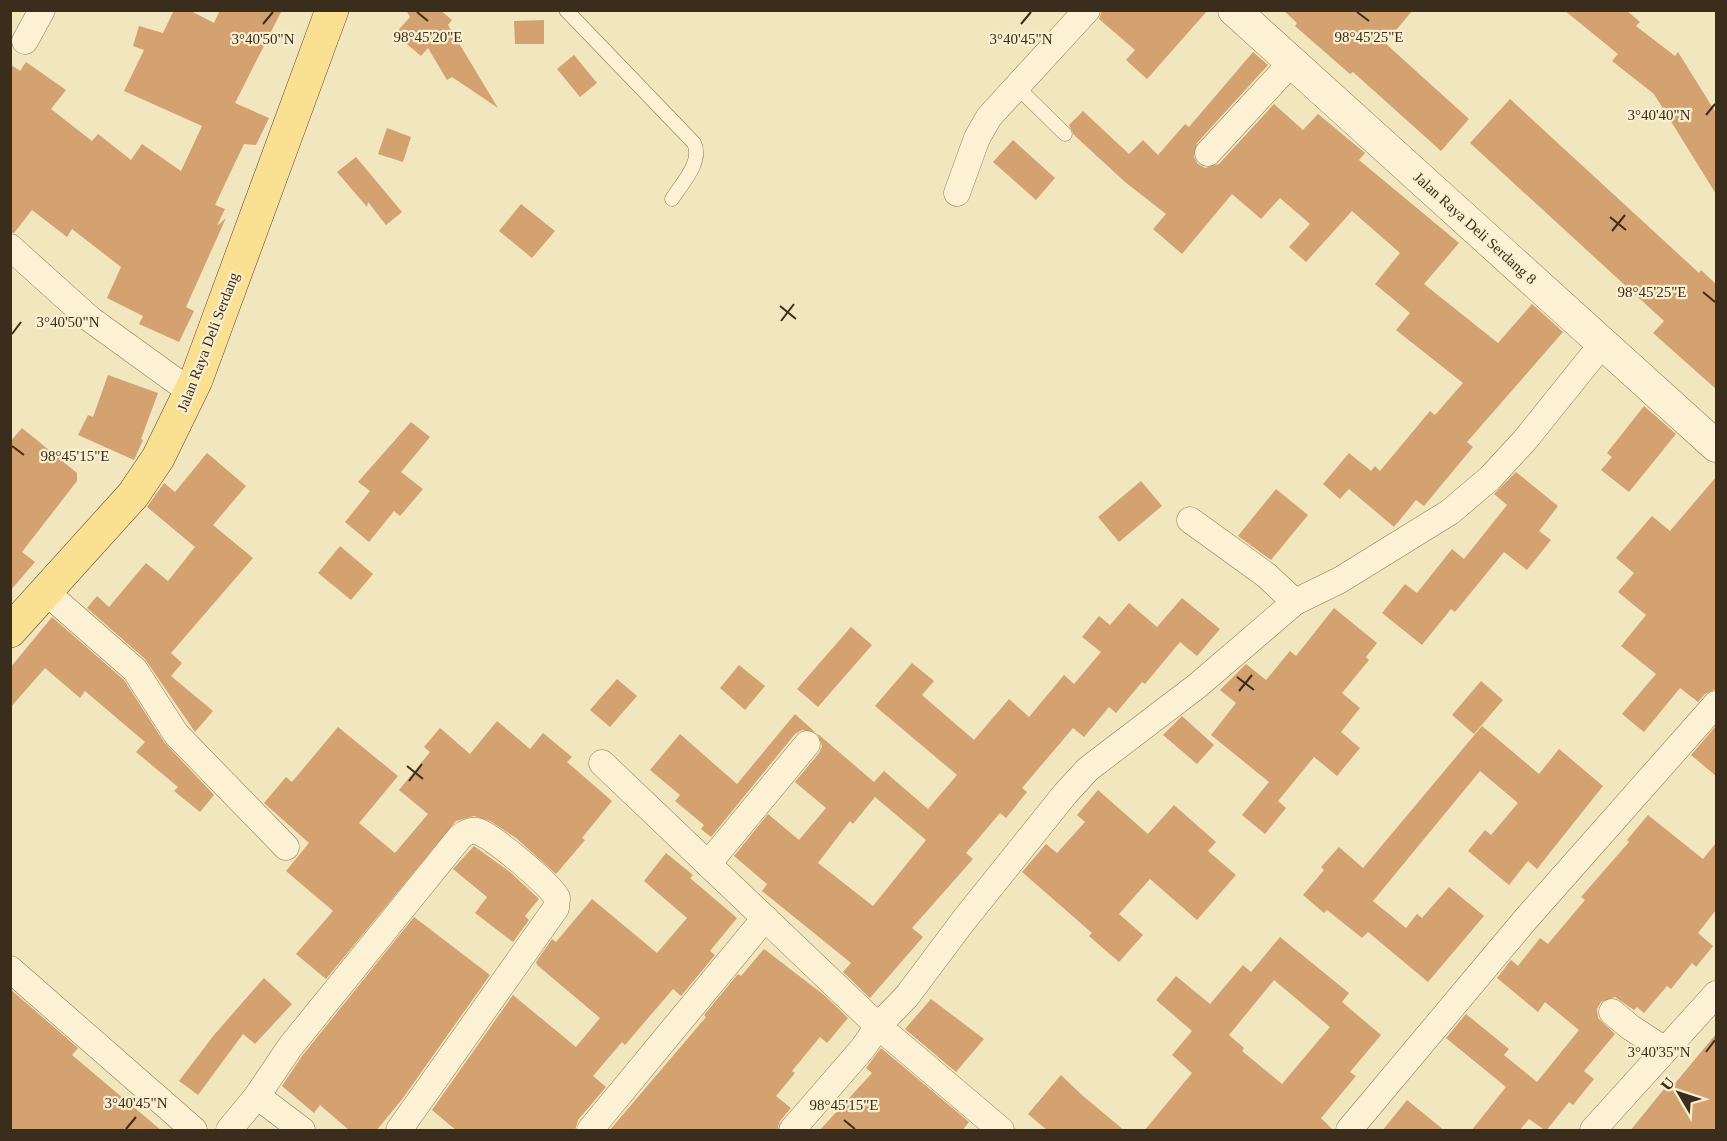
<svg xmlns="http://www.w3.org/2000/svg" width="1727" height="1141" viewBox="0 0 1727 1141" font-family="'Times New Roman',serif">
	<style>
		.building { fill: #d4a171; fill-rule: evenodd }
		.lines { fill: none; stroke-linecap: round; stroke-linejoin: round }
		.service-casing { stroke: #8d7655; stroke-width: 15 }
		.minor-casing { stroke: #8d7655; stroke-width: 27 }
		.tertiary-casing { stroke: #8d7655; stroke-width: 33 }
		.primary-casing { stroke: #5a432a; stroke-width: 34 }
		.service { stroke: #fcf2d3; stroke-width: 14 }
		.minor { stroke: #fcf2d3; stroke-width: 26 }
		.tertiary { stroke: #fcf2d3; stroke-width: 32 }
		.primary { stroke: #f9e093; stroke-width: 33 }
		.ticks { fill: none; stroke: #3b2d1b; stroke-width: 2 }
		.labels { text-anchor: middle; stroke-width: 4.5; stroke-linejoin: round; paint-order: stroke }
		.street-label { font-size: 15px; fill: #3b2d1b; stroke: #f9efcf }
		.ticks-label { font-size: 15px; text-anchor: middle; fill: #3b2d1b; stroke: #f9efcf; stroke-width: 4.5; stroke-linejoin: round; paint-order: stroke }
	</style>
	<rect width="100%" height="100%" fill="#f2e6bf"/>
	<g class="building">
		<path d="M 174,10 L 189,10 L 214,23 L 220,10 L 282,10 L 235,103 L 269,118 L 256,145 L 244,144 L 215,205 L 225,209 L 217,226 L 226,218 L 186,307 L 194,311 L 179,342 L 139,324 L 143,316 L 107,298 L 121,267 L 72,229 L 67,237 L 32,210 L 14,233 L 10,232 L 10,64 L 20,71 L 26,62 L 66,90 L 51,109 L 92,141 L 98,134 L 131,160 L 142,144 L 181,171 L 202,126 L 124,91 L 144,50 L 133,46 L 139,26 L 163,33 Z"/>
		<path d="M 406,10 L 440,10 L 452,20 L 448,25 L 498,108 L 452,77 L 447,80 L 428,48 L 421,56 L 395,34 L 410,17 Z"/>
		<path d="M 1102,10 L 1208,10 L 1147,79 L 1126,60 L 1135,50 L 1099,19 Z"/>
		<path d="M 1283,10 L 1413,10 L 1385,43 L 1469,119 L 1441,151 L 1353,72 L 1350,74 L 1295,26 L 1297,23 Z"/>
		<path d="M 1564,10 L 1626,10 L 1640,22 L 1636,26 L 1675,56 L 1678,52 L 1716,113 L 1716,194 L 1654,94 L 1612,61 L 1618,54 Z"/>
		<path d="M 544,20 L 544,44 L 515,44 L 514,21 Z"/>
		<path d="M 1253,52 L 1268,65 L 1197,143 L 1194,157 L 1198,164 L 1205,168 L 1219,164 L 1274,104 L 1303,130 L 1318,114 L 1365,153 L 1359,160 L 1459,243 L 1424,284 L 1498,343 L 1532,304 L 1563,332 L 1467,442 L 1473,447 L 1424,506 L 1416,500 L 1394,527 L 1349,489 L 1340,499 L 1323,484 L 1349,453 L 1371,471 L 1375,466 L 1380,471 L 1430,411 L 1435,415 L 1463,383 L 1396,330 L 1410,313 L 1375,284 L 1400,253 L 1352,211 L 1306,262 L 1289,247 L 1310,224 L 1280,198 L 1261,219 L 1232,194 L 1182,254 L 1153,229 L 1166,214 L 1125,182 L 1074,135 L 1069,125 L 1083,111 L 1129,154 L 1143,140 L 1158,155 L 1185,124 L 1189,127 Z"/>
		<path d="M 574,55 L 597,83 L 580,97 L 557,69 Z"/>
		<path d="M 1510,99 L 1699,273 L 1701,270 L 1716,284 L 1716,389 L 1653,333 L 1664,321 L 1470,143 Z"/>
		<path d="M 387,128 L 411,137 L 403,162 L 378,154 Z"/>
		<path d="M 1013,140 L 1055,178 L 1036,200 L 993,162 Z"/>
		<path d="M 356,157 L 402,212 L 386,225 L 368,202 L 367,207 L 337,172 Z"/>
		<path d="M 521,204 L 555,231 L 532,258 L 499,231 Z"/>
		<path d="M 108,375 L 158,393 L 141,439 L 143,440 L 134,460 L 78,435 L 88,415 L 93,417 Z"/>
		<path d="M 1644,406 L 1676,434 L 1629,492 L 1601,470 L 1612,457 L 1607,453 Z"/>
		<path d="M 411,422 L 430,437 L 401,472 L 423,489 L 400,516 L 394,511 L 369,542 L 345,522 L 370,491 L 358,482 Z"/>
		<path d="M 22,428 L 77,473 L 77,481 L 22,552 L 35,562 L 10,591 L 10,442 Z"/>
		<path d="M 207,453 L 246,486 L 213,525 L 253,558 L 171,653 L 182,663 L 171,676 L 213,711 L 195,732 L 145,659 L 87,608 L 97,596 L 109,607 L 146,563 L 168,581 L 195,547 L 147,507 L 164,483 L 175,492 Z"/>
		<path d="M 1516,472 L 1558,506 L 1539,531 L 1551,540 L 1527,570 L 1504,552 L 1455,612 L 1451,609 L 1422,645 L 1382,613 L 1405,584 L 1417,593 L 1452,549 L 1464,559 L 1507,505 L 1494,494 Z"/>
		<path d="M 1716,477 L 1716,689 L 1705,694 L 1698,702 L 1680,688 L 1644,732 L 1622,714 L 1656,674 L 1621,646 L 1646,615 L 1618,592 L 1634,573 L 1616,558 L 1652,516 L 1670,531 Z"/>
		<path d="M 1141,481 L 1162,506 L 1119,542 L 1098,517 Z"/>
		<path d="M 1276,489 L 1308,515 L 1271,560 L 1238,536 Z"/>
		<path d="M 340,546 L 373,574 L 351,600 L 318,573 Z"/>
		<path d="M 1182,598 L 1220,629 L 1197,656 L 1180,642 L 1145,684 L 1142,682 L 1116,713 L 1109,707 L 1084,737 L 1073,728 L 1022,788 L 1027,792 L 1006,818 L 1000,813 L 966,853 L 973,859 L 912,928 L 923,937 L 870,998 L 843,972 L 851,963 L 762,891 L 767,884 L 734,856 L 768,814 L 799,840 L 826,808 L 795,782 L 819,753 L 822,746 L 818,734 L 874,782 L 884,771 L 928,809 L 957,775 L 875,706 L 912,663 L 934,681 L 922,695 L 974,740 L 1009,699 L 1029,717 L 1064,675 L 1074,684 L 1101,652 L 1082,637 L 1099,616 L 1110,625 L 1129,603 L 1157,627 ZM 875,797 L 926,840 L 873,906 L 818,863 L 850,821 L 853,824 Z"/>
		<path d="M 1334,608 L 1377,643 L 1366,657 L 1369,660 L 1342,693 L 1360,708 L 1341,732 L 1360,748 L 1337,776 L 1314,757 L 1278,801 L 1286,808 L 1265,834 L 1242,815 L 1269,782 L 1211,735 L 1236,703 L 1220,690 L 1246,664 L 1266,680 L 1290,651 L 1296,656 Z"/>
		<path d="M 52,617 L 124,680 L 164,742 L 214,795 L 200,812 L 174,791 L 178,787 L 136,752 L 145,742 L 85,691 L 80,698 L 45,668 L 10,708 L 10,668 Z"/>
		<path d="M 851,627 L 872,645 L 818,707 L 797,689 Z"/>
		<path d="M 739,665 L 765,686 L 745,710 L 720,688 Z"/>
		<path d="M 617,679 L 637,696 L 610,727 L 590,710 Z"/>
		<path d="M 1481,681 L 1503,700 L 1474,734 L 1452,715 Z"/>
		<path d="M 795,714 L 815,732 L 802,730 L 795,734 L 711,837 L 701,829 L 704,825 L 675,801 L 680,795 L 650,770 L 680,734 L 737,784 Z"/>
		<path d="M 1182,716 L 1214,745 L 1197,764 L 1163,735 Z"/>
		<path d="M 497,721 L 530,749 L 543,733 L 572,757 L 567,762 L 612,801 L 582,838 L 585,840 L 556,874 L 516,838 L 490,821 L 474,816 L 456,821 L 326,979 L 296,954 L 333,911 L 286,871 L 309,843 L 264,803 L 286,777 L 292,782 L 338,727 L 398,776 L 359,823 L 395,853 L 428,814 L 399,790 L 430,752 L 424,747 L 440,728 L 470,754 Z"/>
		<path d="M 1482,726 L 1539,774 L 1559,749 L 1603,786 L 1537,869 L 1528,861 L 1509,885 L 1468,851 L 1485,830 L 1491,835 L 1518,803 L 1480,771 L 1373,901 L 1406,928 L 1417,914 L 1422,918 L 1449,887 L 1484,916 L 1428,982 L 1368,932 L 1362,938 L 1327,910 L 1324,913 L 1303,895 L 1324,870 L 1321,867 L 1339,847 L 1363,868 Z"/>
		<path d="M 1716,726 L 1716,776 L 1691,755 Z"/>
		<path d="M 1098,790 L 1148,834 L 1174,805 L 1216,842 L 1208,851 L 1236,875 L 1197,920 L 1150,879 L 1119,914 L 1143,935 L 1119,962 L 1089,936 L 1092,933 L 1022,872 L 1046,844 L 1057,853 L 1085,822 L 1077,815 Z"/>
		<path d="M 1648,815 L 1703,859 L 1716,843 L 1716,910 L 1698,933 L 1713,946 L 1696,967 L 1692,963 L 1671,989 L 1667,986 L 1644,1013 L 1637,1007 L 1634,1010 L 1615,997 L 1601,1002 L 1597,1009 L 1598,1018 L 1615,1034 L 1584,1071 L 1594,1079 L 1573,1105 L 1569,1102 L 1546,1131 L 1529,1119 L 1519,1131 L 1471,1131 L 1506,1087 L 1446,1038 L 1466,1014 L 1509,1049 L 1504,1055 L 1537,1082 L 1579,1030 L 1545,1002 L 1538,1012 L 1497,978 L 1511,960 L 1518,966 L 1540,938 L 1548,944 L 1585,900 L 1581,897 L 1629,842 L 1627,840 Z"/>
		<path d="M 474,846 L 510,872 L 539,899 L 525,916 L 529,920 L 513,942 L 475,913 L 487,897 L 453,869 Z"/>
		<path d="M 666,853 L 693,875 L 690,878 L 737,918 L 710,951 L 715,955 L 681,996 L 673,989 L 625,1045 L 622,1042 L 593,1076 L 606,1087 L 578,1120 L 575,1131 L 457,1131 L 432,1110 L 513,995 L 576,1047 L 600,1018 L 537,965 L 536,962 L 552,939 L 556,942 L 592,899 L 657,953 L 687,918 L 644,881 Z"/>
		<path d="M 414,917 L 490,975 L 403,1098 L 376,1131 L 350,1131 L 320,1105 L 314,1113 L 282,1086 L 302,1056 Z"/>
		<path d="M 1280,937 L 1349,993 L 1342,1002 L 1381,1035 L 1350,1072 L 1356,1076 L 1321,1118 L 1334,1131 L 1144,1131 L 1192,1073 L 1172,1055 L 1192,1031 L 1156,1000 L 1176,976 L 1210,1004 L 1243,965 L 1251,972 ZM 1274,980 L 1330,1027 L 1282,1084 L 1242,1051 L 1244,1048 L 1229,1035 Z"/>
		<path d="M 764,949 L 824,995 L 848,1018 L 827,1043 L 820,1037 L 792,1071 L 795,1073 L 776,1096 L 791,1108 L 780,1121 L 777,1131 L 609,1131 L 706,1017 L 704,1015 L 738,974 L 741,976 Z"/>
		<path d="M 264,978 L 292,1004 L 255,1044 L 243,1034 L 198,1095 L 179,1081 L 214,1035 Z"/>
		<path d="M 10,989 L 78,1048 L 72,1055 L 162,1131 L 10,1131 Z"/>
		<path d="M 931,999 L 984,1039 L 956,1072 L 905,1029 Z"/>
		<path d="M 1716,1034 L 1716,1131 L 1630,1131 L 1668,1084 L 1672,1087 Z"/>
		<path d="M 881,1048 L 969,1122 L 962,1131 L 819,1131 L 872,1073 L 866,1068 Z"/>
		<path d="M 1061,1075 L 1083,1096 L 1125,1131 L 1048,1131 L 1028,1114 Z"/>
		<path d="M 1407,1100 L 1445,1131 L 1382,1131 Z"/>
	</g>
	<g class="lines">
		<g class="service-casing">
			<g id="service">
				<path d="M 566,10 L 694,143 C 703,162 682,183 672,199"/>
				<path d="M 1016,86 L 1065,134"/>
			</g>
		</g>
		<g class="minor-casing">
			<g id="minor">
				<path d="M 25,41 L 42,10"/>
				<path d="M 1208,153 L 1291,63"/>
				<path d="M 957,193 L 977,138 L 989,117 L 1087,10"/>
				<path d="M 10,247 L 90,319 L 191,392"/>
				<path d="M 1190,520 L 1266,575 L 1295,602"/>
				<path d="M 46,592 L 135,670 L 176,734 L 286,847"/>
				<path d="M 602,763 L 878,1026 L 1001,1130"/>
				<path d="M 708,864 L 807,744"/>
				<path d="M 10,969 L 194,1130"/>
				<path d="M 1612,1012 L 1630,1027 L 1665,1050"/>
				<path d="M 257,1096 L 290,1047 L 460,837 C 465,833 470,830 477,831 C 490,834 551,885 557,898 L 556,908 L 399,1130"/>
				<path d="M 229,1130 L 257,1096 L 302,1130"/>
				<path d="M 590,1130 L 765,918"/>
				<path d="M 792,1130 L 863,1048 L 878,1026 L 907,996 L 964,920 L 1065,794 L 1088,769 L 1197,686 L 1295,602 L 1340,580 L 1450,512 L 1490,478 L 1525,440 L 1603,343"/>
				<path d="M 1349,1130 L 1525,920 L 1716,704"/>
				<path d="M 1593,1130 L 1716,994"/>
			</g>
		</g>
		<g class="tertiary-casing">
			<path id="tertiary" d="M 1234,10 L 1716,446"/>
		</g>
		<g class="primary-casing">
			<path id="primary" d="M 10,631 L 133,495 L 158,458 L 196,380 L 332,10"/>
		</g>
		<use href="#service" class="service"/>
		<use href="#minor" class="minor"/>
		<use href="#tertiary" class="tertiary"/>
		<use href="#primary" class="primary"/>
	</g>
	<path class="ticks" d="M 417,12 L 428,21M 1357,12 L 1369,21M 263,24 L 273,12M 1021,24 L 1031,12M 1706,115 L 1715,104M 1610,217 L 1626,230M 1612,231 L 1625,215M 1703,292 L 1715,302M 780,306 L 796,319M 781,321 L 794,304M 12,334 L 21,322M 12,446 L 24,455M 1237,677 L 1254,690M 1239,691 L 1252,675M 407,766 L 423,779M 409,781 L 422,764M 1706,1052 L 1715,1040M 844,1120 L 855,1129M 126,1129 L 136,1117"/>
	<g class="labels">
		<g class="street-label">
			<text transform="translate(1475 228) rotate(42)" y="5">Jalan Raya Deli Serdang 8</text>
			<text transform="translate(208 342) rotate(-69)" y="5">Jalan Raya Deli Serdang</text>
		</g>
	</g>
	<g class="ticks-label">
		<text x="428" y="42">98°45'20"E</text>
		<text x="1369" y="42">98°45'25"E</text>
		<text x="263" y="44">3°40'50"N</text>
		<text x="1021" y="44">3°40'45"N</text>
		<text x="1659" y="120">3°40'40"N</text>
		<text x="1652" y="297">98°45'25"E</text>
		<text x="68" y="327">3°40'50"N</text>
		<text x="75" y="461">98°45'15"E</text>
		<text x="1659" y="1057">3°40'35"N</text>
		<text x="136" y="1108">3°40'45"N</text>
		<text x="844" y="1110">98°45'15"E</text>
	</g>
	<rect width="1727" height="1141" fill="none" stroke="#3b2d1b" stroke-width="24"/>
	<g transform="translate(1679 1093) rotate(309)" stroke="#f9efcf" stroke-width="4.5" paint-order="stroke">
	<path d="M0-4.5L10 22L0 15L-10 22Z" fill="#3b2d1b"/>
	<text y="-9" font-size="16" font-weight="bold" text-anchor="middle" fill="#3b2d1b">U</text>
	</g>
</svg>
